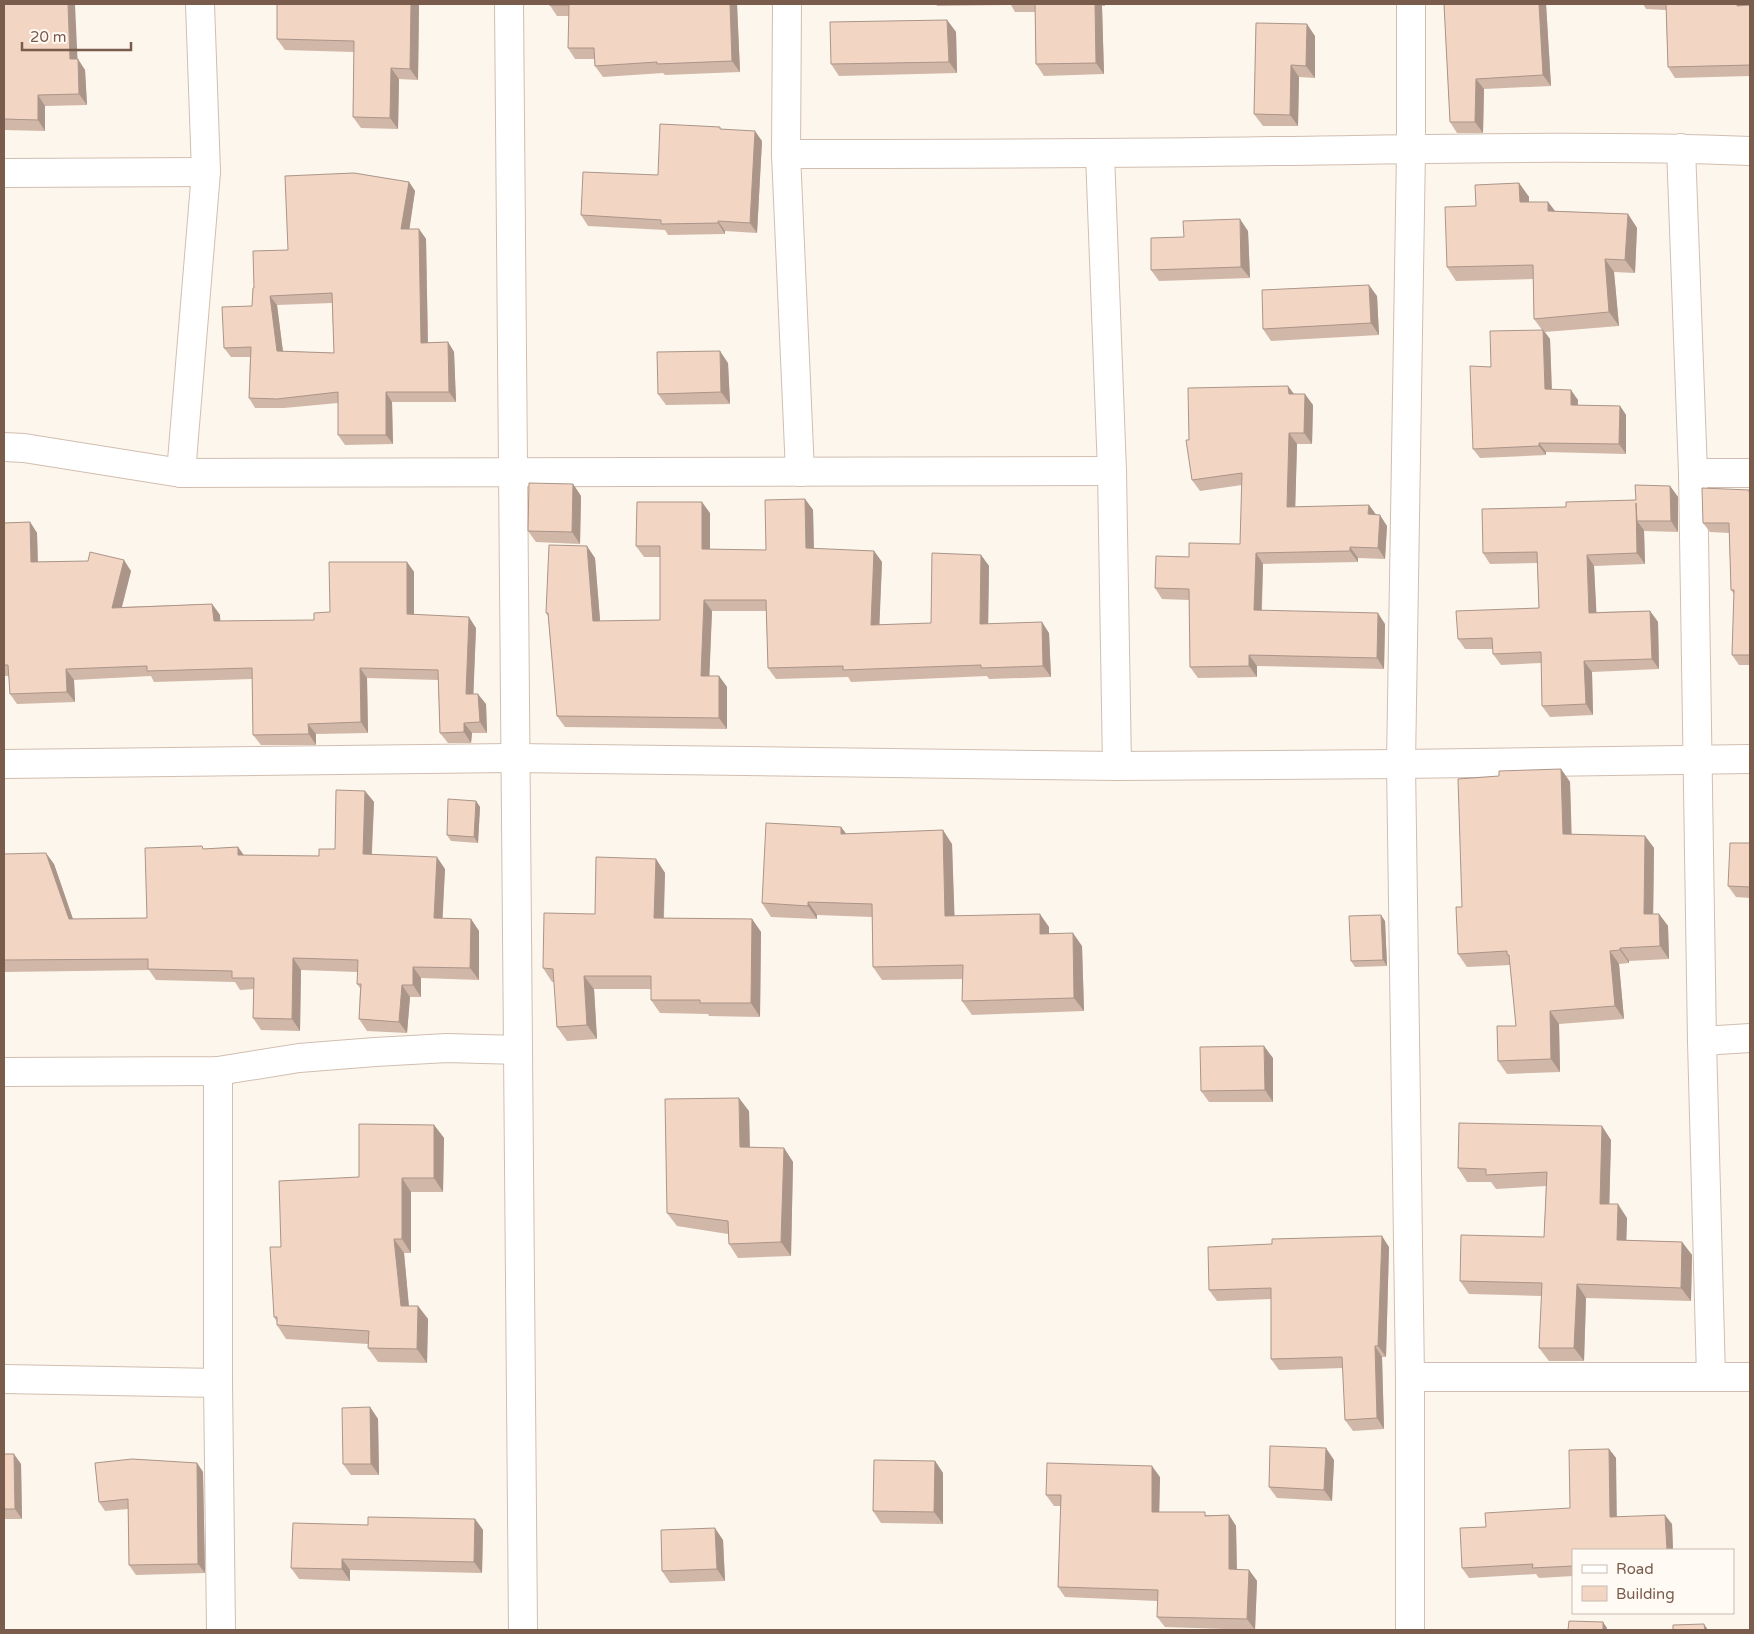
<svg xmlns="http://www.w3.org/2000/svg" width="1754" height="1634" viewBox="0 0 1754 1634" font-family="'Varela Round',sans-serif">
	<style>
		.lines { fill: none; stroke-linecap: round; stroke-linejoin: round }
		.minor-casing { stroke: #d1beb0; stroke-width: 30 }
		.minor { stroke: #fff; stroke-width: 28 }
		.wall { fill: #d1b7a8; fill-rule: evenodd }
		.shaded-wall { fill: #aa9588 }
		.building { fill: #f3d5c3; stroke: #aa9588; fill-rule: evenodd }
	</style>
	<rect width="100%" height="100%" fill="#fdf6ec"/>
	<g class="lines">
		<g class="minor-casing">
			<g id="minor">
				<path d="M 509,4 L 523,1630"/>
				<path d="M 787,4 L 786,154 L 800,472"/>
				<path d="M 1681,148 L 1693,473 L 1702,1041 L 1711,1377"/>
				<path d="M 786,154 C 949,154 1112,154 1276,151 C 1434,149 1592,145 1750,151"/>
				<path d="M 1100,154 L 1112,471 L 1117,766"/>
				<path d="M 4,173 L 206,172"/>
				<path d="M 4,447 L 24,448 L 181,473 L 1112,471"/>
				<path d="M 181,473 L 206,172 L 200,4"/>
				<path d="M 1693,473 L 1750,473"/>
				<path d="M 4,764 L 515,758 L 1117,766 L 1401,764 L 1750,759"/>
				<path d="M 1702,1041 L 1750,1038"/>
				<path d="M 218,1071 L 218,1383 L 221,1630"/>
				<path d="M 4,1072 L 218,1071 L 299,1058 L 375,1052 L 447,1048 L 518,1050"/>
				<path d="M 1410,1377 L 1750,1377"/>
				<path d="M 4,1379 L 218,1383"/>
				<path d="M 1410,1630 L 1410,1377 L 1401,764 L 1411,149 L 1411,4"/>
			</g>
		</g>
		<use href="#minor" class="minor"/>
	</g>
	<g class="wall">
		<path d="M 4,4 L 77,59 L 85,70 L 87,105 L 45,106 L 45,131 L 4,130 Z"/>
		<path d="M 277,4 L 449,4 L 419,4 L 418,80 L 399,79 L 398,129 L 361,128 L 353,117 L 354,52 L 285,50 L 277,39 Z"/>
		<path d="M 549,4 L 737,4 L 740,72 L 665,75 L 663,73 L 603,77 L 595,66 L 594,59 L 575,59 L 568,48 L 569,16 L 557,16 Z"/>
		<path d="M 936,4 L 1105,4 L 1105,6 L 1102,6 L 1104,74 L 1044,76 L 1036,64 L 1035,12 L 1015,12 L 1011,5 L 937,6 Z"/>
		<path d="M 1444,4 L 1546,4 L 1551,86 L 1484,89 L 1483,133 L 1457,133 L 1450,122 Z"/>
		<path d="M 1643,4 L 1744,4 L 1744,5 L 1750,5 L 1750,76 L 1675,78 L 1668,67 L 1666,10 L 1646,9 Z"/>
		<path d="M 947,20 L 956,32 L 957,73 L 839,76 L 831,64 Z"/>
		<path d="M 1256,23 L 1315,36 L 1315,78 L 1299,77 L 1298,126 L 1263,126 L 1254,114 Z"/>
		<path d="M 722,129 L 762,141 L 757,233 L 725,231 L 725,234 L 668,235 L 665,230 L 588,226 L 581,215 L 658,175 Z"/>
		<path d="M 409,182 L 415,191 L 409,229 L 419,229 L 426,239 L 428,343 L 448,342 L 454,352 L 456,402 L 392,402 L 393,444 L 345,445 L 338,435 L 338,403 L 284,408 L 255,408 L 249,398 L 250,357 L 231,357 L 224,348 L 252,306 L 254,288 L 288,250 ZM 332,303 L 334,353 L 283,351 L 277,305 Z"/>
		<path d="M 1519,183 L 1529,197 L 1529,202 L 1548,202 L 1555,211 L 1628,214 L 1637,228 L 1635,273 L 1614,272 L 1619,326 L 1545,332 L 1550,339 L 1552,389 L 1578,400 L 1578,405 L 1620,406 L 1626,415 L 1626,454 L 1546,452 L 1546,455 L 1480,458 L 1473,449 L 1491,367 L 1542,330 L 1534,319 L 1533,279 L 1456,281 L 1447,267 L 1476,206 Z"/>
		<path d="M 1248,231 L 1250,278 L 1159,281 L 1151,270 Z"/>
		<path d="M 1377,296 L 1379,335 L 1271,341 L 1263,329 Z"/>
		<path d="M 728,363 L 730,404 L 666,405 L 658,394 Z"/>
		<path d="M 1288,386 L 1294,394 L 1313,405 L 1312,444 L 1297,444 L 1295,507 L 1369,505 L 1376,515 L 1387,526 L 1385,559 L 1358,558 L 1358,562 L 1263,564 L 1262,610 L 1385,624 L 1384,669 L 1257,666 L 1257,677 L 1198,678 L 1190,667 L 1189,600 L 1162,599 L 1155,588 L 1189,557 L 1240,544 L 1242,485 L 1200,491 L 1192,480 Z"/>
		<path d="M 573,484 L 581,496 L 580,544 L 536,542 L 528,531 Z"/>
		<path d="M 1670,486 L 1678,497 L 1678,532 L 1645,531 L 1644,530 L 1645,564 L 1594,566 L 1596,612 L 1650,611 L 1658,622 L 1659,669 L 1592,672 L 1593,715 L 1550,717 L 1542,706 L 1541,663 L 1501,665 L 1493,654 L 1493,649 L 1465,649 L 1458,639 L 1539,608 L 1537,563 L 1490,564 L 1483,553 L 1566,507 L 1636,500 Z"/>
		<path d="M 1750,492 L 1750,665 L 1739,665 L 1732,655 L 1734,594 L 1731,590 L 1729,533 L 1710,532 L 1703,523 Z"/>
		<path d="M 805,499 L 813,510 L 814,549 L 874,551 L 882,562 L 879,625 L 931,623 L 981,555 L 989,566 L 988,624 L 1049,633 L 1051,677 L 989,679 L 987,676 L 851,682 L 848,677 L 776,679 L 768,668 L 766,611 L 712,611 L 709,676 L 719,676 L 727,687 L 727,729 L 565,727 L 557,716 L 548,616 L 546,613 L 595,558 L 600,621 L 660,620 L 660,557 L 644,557 L 636,546 L 710,513 L 710,549 L 766,550 Z"/>
		<path d="M 30,522 L 37,533 L 38,562 L 131,571 L 122,607 L 212,604 L 220,615 L 220,621 L 314,620 L 330,612 L 407,562 L 414,572 L 414,615 L 476,628 L 473,694 L 486,704 L 487,733 L 472,733 L 471,743 L 448,743 L 440,733 L 438,680 L 367,678 L 368,733 L 316,734 L 316,745 L 261,745 L 253,735 L 252,679 L 154,682 L 151,676 L 74,680 L 75,702 L 17,704 L 10,694 L 9,676 L 4,676 L 4,523 Z"/>
		<path d="M 1561,769 L 1570,782 L 1571,834 L 1645,836 L 1654,848 L 1653,914 L 1659,914 L 1668,926 L 1669,959 L 1629,961 L 1629,963 L 1619,964 L 1624,1019 L 1559,1024 L 1560,1072 L 1507,1074 L 1498,1061 L 1516,1026 L 1510,965 L 1467,967 L 1458,954 L 1462,907 L 1499,776 Z"/>
		<path d="M 365,791 L 374,802 L 372,854 L 445,869 L 442,918 L 471,919 L 479,931 L 479,980 L 421,978 L 421,997 L 410,997 L 407,1033 L 367,1031 L 359,1019 L 360,988 L 357,984 L 358,972 L 301,970 L 300,1031 L 261,1030 L 253,1018 L 254,989 L 240,990 L 235,982 L 156,980 L 149,970 L 4,972 L 4,854 L 54,864 L 73,919 L 147,918 L 204,849 L 238,847 L 244,855 L 319,856 L 335,849 Z"/>
		<path d="M 476,801 L 480,807 L 478,843 L 451,841 L 447,835 Z"/>
		<path d="M 841,827 L 846,834 L 952,844 L 954,916 L 1049,927 L 1049,934 L 1082,946 L 1084,1011 L 972,1015 L 962,1001 L 963,979 L 882,980 L 873,967 L 872,917 L 817,915 L 817,919 L 771,917 L 762,903 Z"/>
		<path d="M 1750,843 L 1750,898 L 1736,897 L 1728,886 Z"/>
		<path d="M 656,859 L 665,873 L 664,918 L 752,919 L 761,932 L 760,1017 L 709,1016 L 708,1014 L 660,1013 L 651,1000 L 651,989 L 594,989 L 597,1039 L 567,1041 L 557,1027 L 554,982 L 552,982 L 543,968 L 595,914 Z"/>
		<path d="M 1385,921 L 1387,966 L 1355,967 L 1351,961 Z"/>
		<path d="M 1273,1058 L 1273,1102 L 1209,1102 L 1201,1091 Z"/>
		<path d="M 749,1111 L 750,1147 L 784,1148 L 793,1162 L 791,1256 L 738,1258 L 729,1244 L 728,1234 L 677,1226 L 667,1213 Z"/>
		<path d="M 434,1125 L 444,1138 L 443,1192 L 411,1192 L 411,1253 L 404,1253 L 409,1306 L 418,1306 L 428,1319 L 427,1363 L 378,1362 L 368,1348 L 368,1344 L 286,1339 L 277,1325 L 277,1322 L 274,1317 L 281,1247 L 359,1177 Z"/>
		<path d="M 1611,1140 L 1609,1204 L 1627,1218 L 1626,1240 L 1682,1242 L 1692,1255 L 1691,1301 L 1586,1298 L 1584,1361 L 1549,1361 L 1539,1348 L 1542,1296 L 1469,1294 L 1460,1281 L 1544,1237 L 1546,1186 L 1496,1189 L 1491,1182 L 1467,1182 L 1458,1168 Z"/>
		<path d="M 1389,1247 L 1386,1357 L 1382,1357 L 1384,1429 L 1353,1431 L 1345,1420 L 1343,1368 L 1279,1370 L 1271,1359 L 1271,1299 L 1217,1301 L 1209,1290 Z"/>
		<path d="M 370,1407 L 378,1419 L 379,1475 L 351,1475 L 343,1464 Z"/>
		<path d="M 1609,1449 L 1616,1458 L 1616,1517 L 1672,1524 L 1673,1550 L 1573,1550 L 1573,1576 L 1539,1578 L 1536,1574 L 1469,1578 L 1462,1568 L 1486,1527 L 1570,1508 Z"/>
		<path d="M 4,1454 L 21,1464 L 22,1519 L 4,1519 Z"/>
		<path d="M 1334,1460 L 1332,1501 L 1277,1498 L 1269,1487 Z"/>
		<path d="M 935,1461 L 943,1473 L 943,1524 L 881,1523 L 873,1511 Z"/>
		<path d="M 197,1463 L 203,1472 L 205,1573 L 136,1575 L 129,1565 L 128,1509 L 105,1511 L 99,1502 Z"/>
		<path d="M 1160,1477 L 1159,1512 L 1208,1515 L 1229,1515 L 1236,1526 L 1237,1570 L 1249,1570 L 1257,1581 L 1255,1630 L 1165,1627 L 1157,1617 L 1157,1601 L 1065,1597 L 1058,1587 L 1061,1506 L 1054,1506 L 1046,1495 Z"/>
		<path d="M 475,1519 L 483,1530 L 482,1573 L 350,1570 L 350,1581 L 299,1579 L 291,1568 L 368,1525 Z"/>
		<path d="M 723,1540 L 725,1581 L 670,1583 L 662,1571 Z"/>
	</g>
	<g class="shaded-wall">
		<path d="M 68,4 L 75,4 L 78,70 L 70,59 Z"/>
		<path d="M 411,4 L 419,4 L 418,80 L 410,69 Z"/>
		<path d="M 730,4 L 737,4 L 740,72 L 732,61 Z"/>
		<path d="M 1095,4 L 1101,4 L 1102,6 L 1104,74 L 1096,63 Z"/>
		<path d="M 1539,4 L 1546,4 L 1551,86 L 1543,75 Z"/>
		<path d="M 1737,4 L 1744,4 L 1745,16 L 1737,6 Z"/>
		<path d="M 947,20 L 956,32 L 957,73 L 949,62 Z"/>
		<path d="M 1307,24 L 1315,36 L 1315,78 L 1306,66 Z"/>
		<path d="M 78,59 L 85,70 L 87,105 L 79,94 Z"/>
		<path d="M 1291,65 L 1299,77 L 1298,126 L 1290,115 Z"/>
		<path d="M 391,68 L 399,79 L 398,129 L 390,118 Z"/>
		<path d="M 1476,79 L 1484,89 L 1483,133 L 1475,122 Z"/>
		<path d="M 38,95 L 45,106 L 45,131 L 38,120 Z"/>
		<path d="M 755,131 L 762,141 L 757,233 L 750,223 Z"/>
		<path d="M 409,182 L 415,191 L 408,239 L 401,229 Z"/>
		<path d="M 1519,183 L 1529,197 L 1529,216 L 1520,202 Z"/>
		<path d="M 1548,202 L 1558,215 L 1548,211 Z"/>
		<path d="M 1628,214 L 1637,228 L 1635,273 L 1625,260 Z"/>
		<path d="M 1240,219 L 1248,231 L 1250,278 L 1241,267 Z"/>
		<path d="M 718,221 L 725,231 L 725,234 L 718,223 Z"/>
		<path d="M 419,229 L 426,239 L 428,353 L 421,343 Z"/>
		<path d="M 1605,259 L 1614,272 L 1619,326 L 1609,312 Z"/>
		<path d="M 1369,285 L 1377,296 L 1379,335 L 1371,323 Z"/>
		<path d="M 270,296 L 277,305 L 284,360 L 277,351 Z"/>
		<path d="M 1543,330 L 1550,339 L 1552,399 L 1545,389 Z"/>
		<path d="M 448,342 L 454,352 L 456,402 L 449,392 Z"/>
		<path d="M 720,351 L 728,363 L 730,404 L 721,392 Z"/>
		<path d="M 1288,386 L 1296,397 L 1289,394 Z"/>
		<path d="M 1571,390 L 1578,400 L 1577,415 L 1571,405 Z"/>
		<path d="M 386,392 L 392,402 L 393,444 L 386,435 Z"/>
		<path d="M 1305,394 L 1313,405 L 1312,444 L 1304,433 Z"/>
		<path d="M 1620,406 L 1626,415 L 1626,454 L 1619,444 Z"/>
		<path d="M 1289,433 L 1297,444 L 1295,518 L 1287,507 Z"/>
		<path d="M 1539,443 L 1546,452 L 1546,455 L 1539,446 Z"/>
		<path d="M 573,484 L 581,496 L 580,544 L 572,532 Z"/>
		<path d="M 1670,486 L 1678,497 L 1678,532 L 1671,521 Z"/>
		<path d="M 805,499 L 813,510 L 814,559 L 806,548 Z"/>
		<path d="M 702,502 L 710,513 L 710,560 L 702,549 Z"/>
		<path d="M 1636,503 L 1637,521 L 1644,530 L 1645,564 L 1637,553 Z"/>
		<path d="M 1369,505 L 1377,516 L 1368,514 Z"/>
		<path d="M 1380,515 L 1387,526 L 1385,559 L 1378,548 Z"/>
		<path d="M 30,522 L 37,533 L 38,573 L 31,562 Z"/>
		<path d="M 587,546 L 595,558 L 601,632 L 593,621 Z"/>
		<path d="M 1350,547 L 1358,558 L 1358,562 L 1350,551 Z"/>
		<path d="M 874,551 L 882,562 L 879,636 L 871,625 Z"/>
		<path d="M 1256,553 L 1263,564 L 1261,621 L 1254,610 Z"/>
		<path d="M 981,555 L 989,566 L 988,635 L 980,624 Z"/>
		<path d="M 1587,555 L 1594,566 L 1597,623 L 1589,613 Z"/>
		<path d="M 124,560 L 131,571 L 119,618 L 112,608 Z"/>
		<path d="M 407,562 L 414,572 L 414,625 L 407,614 Z"/>
		<path d="M 704,600 L 712,611 L 709,687 L 701,676 Z"/>
		<path d="M 212,604 L 220,615 L 221,631 L 214,621 Z"/>
		<path d="M 1650,611 L 1658,622 L 1659,669 L 1652,659 Z"/>
		<path d="M 1378,613 L 1385,624 L 1384,669 L 1377,658 Z"/>
		<path d="M 469,617 L 476,628 L 473,705 L 466,694 Z"/>
		<path d="M 1042,622 L 1049,633 L 1051,677 L 1043,666 Z"/>
		<path d="M 1249,655 L 1257,666 L 1257,677 L 1249,666 Z"/>
		<path d="M 1584,661 L 1592,672 L 1593,715 L 1586,704 Z"/>
		<path d="M 360,668 L 367,678 L 368,733 L 361,722 Z"/>
		<path d="M 66,669 L 74,680 L 75,702 L 67,692 Z"/>
		<path d="M 719,676 L 727,687 L 727,729 L 719,718 Z"/>
		<path d="M 478,694 L 486,704 L 487,733 L 480,722 Z"/>
		<path d="M 464,723 L 472,733 L 471,743 L 464,732 Z"/>
		<path d="M 308,724 L 316,734 L 316,745 L 309,734 Z"/>
		<path d="M 1561,769 L 1570,782 L 1572,846 L 1563,834 Z"/>
		<path d="M 365,791 L 374,802 L 371,865 L 363,854 Z"/>
		<path d="M 476,801 L 480,807 L 478,843 L 474,837 Z"/>
		<path d="M 841,827 L 851,840 L 841,834 Z"/>
		<path d="M 943,830 L 952,844 L 955,929 L 945,916 Z"/>
		<path d="M 1645,836 L 1654,848 L 1653,927 L 1644,914 Z"/>
		<path d="M 238,847 L 246,859 L 238,855 Z"/>
		<path d="M 46,853 L 54,864 L 77,931 L 69,919 Z"/>
		<path d="M 437,857 L 445,869 L 442,930 L 434,918 Z"/>
		<path d="M 656,859 L 665,873 L 663,931 L 654,918 Z"/>
		<path d="M 808,902 L 817,915 L 817,919 L 808,906 Z"/>
		<path d="M 1040,914 L 1049,927 L 1049,948 L 1040,934 Z"/>
		<path d="M 1659,914 L 1668,926 L 1669,959 L 1660,946 Z"/>
		<path d="M 1381,915 L 1385,921 L 1387,966 L 1383,960 Z"/>
		<path d="M 471,919 L 479,931 L 479,980 L 470,968 Z"/>
		<path d="M 752,919 L 761,932 L 760,1017 L 751,1003 Z"/>
		<path d="M 1073,933 L 1082,946 L 1084,1011 L 1074,998 Z"/>
		<path d="M 1620,948 L 1629,961 L 1629,963 L 1620,950 Z"/>
		<path d="M 1610,951 L 1619,964 L 1624,1019 L 1615,1006 Z"/>
		<path d="M 293,958 L 301,970 L 300,1031 L 292,1019 Z"/>
		<path d="M 413,967 L 421,978 L 421,997 L 413,985 Z"/>
		<path d="M 584,976 L 594,989 L 597,1039 L 587,1025 Z"/>
		<path d="M 402,985 L 410,997 L 407,1033 L 399,1022 Z"/>
		<path d="M 1550,1011 L 1559,1024 L 1560,1072 L 1551,1059 Z"/>
		<path d="M 1264,1046 L 1273,1058 L 1273,1102 L 1265,1090 Z"/>
		<path d="M 739,1098 L 749,1111 L 750,1161 L 740,1147 Z"/>
		<path d="M 434,1125 L 444,1138 L 443,1192 L 434,1178 Z"/>
		<path d="M 1602,1126 L 1611,1140 L 1609,1218 L 1600,1204 Z"/>
		<path d="M 784,1148 L 793,1162 L 791,1256 L 781,1242 Z"/>
		<path d="M 402,1178 L 411,1192 L 411,1253 L 402,1239 Z"/>
		<path d="M 1618,1204 L 1627,1218 L 1626,1253 L 1617,1240 Z"/>
		<path d="M 1382,1236 L 1389,1247 L 1386,1357 L 1378,1346 Z"/>
		<path d="M 394,1239 L 404,1253 L 410,1319 L 401,1306 Z"/>
		<path d="M 1682,1242 L 1692,1255 L 1691,1301 L 1681,1288 Z"/>
		<path d="M 1577,1284 L 1586,1298 L 1584,1361 L 1574,1348 Z"/>
		<path d="M 418,1306 L 428,1319 L 427,1363 L 417,1349 Z"/>
		<path d="M 1375,1346 L 1382,1357 L 1384,1429 L 1377,1418 Z"/>
		<path d="M 370,1407 L 378,1419 L 379,1475 L 371,1464 Z"/>
		<path d="M 1326,1448 L 1334,1460 L 1332,1501 L 1324,1490 Z"/>
		<path d="M 1609,1449 L 1616,1458 L 1617,1527 L 1610,1517 Z"/>
		<path d="M 14,1454 L 21,1464 L 22,1519 L 15,1509 Z"/>
		<path d="M 935,1461 L 943,1473 L 943,1524 L 934,1512 Z"/>
		<path d="M 197,1463 L 203,1472 L 205,1573 L 198,1564 Z"/>
		<path d="M 1152,1466 L 1160,1477 L 1159,1522 L 1152,1512 Z"/>
		<path d="M 1229,1515 L 1236,1526 L 1237,1580 L 1229,1569 Z"/>
		<path d="M 1665,1515 L 1672,1524 L 1673,1550 L 1667,1550 Z"/>
		<path d="M 475,1519 L 483,1530 L 482,1573 L 474,1562 Z"/>
		<path d="M 715,1528 L 723,1540 L 725,1581 L 717,1569 Z"/>
		<path d="M 342,1559 L 350,1570 L 350,1581 L 342,1569 Z"/>
		<path d="M 1249,1570 L 1257,1581 L 1255,1630 L 1247,1619 Z"/>
		<path d="M 1603,1622 L 1607,1628 L 1607,1630 L 1603,1630 Z"/>
		<path d="M 1704,1624 L 1708,1630 L 1705,1630 Z"/>
	</g>
	<g class="building">
		<path d="M 4,4 L 68,4 L 70,59 L 78,59 L 79,94 L 38,95 L 38,120 L 4,119 Z"/>
		<path d="M 277,4 L 411,4 L 410,69 L 391,68 L 390,118 L 353,117 L 354,41 L 277,39 Z"/>
		<path d="M 549,4 L 730,4 L 732,61 L 657,64 L 657,62 L 595,66 L 594,48 L 568,48 L 569,5 L 549,5 Z"/>
		<path d="M 1035,4 L 1095,4 L 1096,63 L 1036,64 Z"/>
		<path d="M 1444,4 L 1539,4 L 1543,75 L 1476,79 L 1475,122 L 1450,122 Z"/>
		<path d="M 1666,4 L 1737,4 L 1737,6 L 1750,5 L 1750,65 L 1668,67 Z"/>
		<path d="M 947,20 L 949,62 L 831,64 L 830,22 Z"/>
		<path d="M 1256,23 L 1307,24 L 1306,66 L 1291,65 L 1290,115 L 1254,114 Z"/>
		<path d="M 660,124 L 720,127 L 720,129 L 755,131 L 750,223 L 718,221 L 718,223 L 661,224 L 661,220 L 581,215 L 583,172 L 658,175 Z"/>
		<path d="M 354,173 L 409,182 L 401,229 L 419,229 L 421,343 L 448,342 L 449,392 L 386,392 L 386,435 L 338,435 L 338,392 L 277,399 L 249,398 L 251,347 L 224,348 L 222,307 L 252,306 L 253,288 L 254,288 L 253,251 L 288,250 L 285,176 ZM 332,293 L 334,353 L 277,351 L 270,296 Z"/>
		<path d="M 1519,183 L 1520,202 L 1548,202 L 1548,211 L 1628,214 L 1625,260 L 1605,259 L 1609,312 L 1534,319 L 1533,265 L 1447,267 L 1445,207 L 1476,206 L 1475,185 Z"/>
		<path d="M 1240,219 L 1241,267 L 1151,270 L 1151,238 L 1184,237 L 1183,221 Z"/>
		<path d="M 1369,285 L 1371,323 L 1263,329 L 1262,290 Z"/>
		<path d="M 1543,330 L 1545,389 L 1571,390 L 1571,405 L 1620,406 L 1619,444 L 1539,443 L 1539,446 L 1473,449 L 1470,366 L 1491,367 L 1490,331 Z"/>
		<path d="M 720,351 L 721,392 L 658,394 L 657,352 Z"/>
		<path d="M 1288,386 L 1289,394 L 1305,394 L 1304,433 L 1289,433 L 1287,507 L 1369,505 L 1368,514 L 1380,515 L 1378,548 L 1350,547 L 1350,551 L 1256,553 L 1254,610 L 1378,613 L 1377,658 L 1249,655 L 1249,666 L 1190,667 L 1189,589 L 1155,588 L 1156,556 L 1189,557 L 1189,543 L 1240,544 L 1242,473 L 1192,480 L 1186,440 L 1189,440 L 1188,388 Z"/>
		<path d="M 529,483 L 573,484 L 572,532 L 528,531 Z"/>
		<path d="M 1635,485 L 1670,486 L 1671,521 L 1637,521 L 1636,503 L 1637,553 L 1587,555 L 1589,613 L 1650,611 L 1652,659 L 1584,661 L 1586,704 L 1542,706 L 1541,652 L 1493,654 L 1492,638 L 1458,639 L 1456,611 L 1539,608 L 1537,552 L 1483,553 L 1482,509 L 1566,507 L 1566,502 L 1636,500 Z"/>
		<path d="M 1702,488 L 1749,490 L 1750,498 L 1750,655 L 1732,655 L 1734,590 L 1731,590 L 1729,523 L 1703,523 Z"/>
		<path d="M 805,499 L 806,548 L 874,551 L 871,625 L 931,623 L 932,553 L 981,555 L 980,624 L 1042,622 L 1043,666 L 981,668 L 981,665 L 843,670 L 843,666 L 768,668 L 766,600 L 704,600 L 701,676 L 719,676 L 719,718 L 557,716 L 548,613 L 546,613 L 549,545 L 587,546 L 593,621 L 660,620 L 660,546 L 636,546 L 637,502 L 702,502 L 702,549 L 766,550 L 765,500 Z"/>
		<path d="M 30,522 L 31,562 L 88,561 L 90,552 L 124,560 L 112,608 L 212,604 L 214,621 L 314,620 L 314,613 L 330,612 L 329,562 L 407,562 L 407,614 L 469,617 L 466,694 L 478,694 L 480,722 L 464,723 L 464,732 L 440,733 L 438,670 L 360,668 L 361,722 L 308,724 L 309,734 L 253,735 L 252,668 L 147,671 L 147,666 L 66,669 L 67,692 L 10,694 L 8,665 L 4,665 L 4,523 Z"/>
		<path d="M 1561,769 L 1563,834 L 1645,836 L 1644,914 L 1659,914 L 1660,946 L 1620,948 L 1620,950 L 1610,951 L 1615,1006 L 1550,1011 L 1551,1059 L 1498,1061 L 1497,1026 L 1516,1026 L 1509,955 L 1507,955 L 1507,951 L 1458,954 L 1456,907 L 1462,907 L 1458,779 L 1499,776 L 1499,771 Z"/>
		<path d="M 336,790 L 365,791 L 363,854 L 437,857 L 434,918 L 471,919 L 470,968 L 413,967 L 413,985 L 402,985 L 399,1022 L 359,1019 L 361,984 L 357,984 L 358,960 L 293,958 L 292,1019 L 253,1018 L 254,978 L 232,978 L 232,971 L 148,969 L 148,959 L 4,960 L 4,854 L 46,853 L 69,919 L 147,918 L 145,848 L 202,846 L 203,849 L 238,847 L 238,855 L 319,856 L 319,849 L 335,849 Z"/>
		<path d="M 448,799 L 476,801 L 474,837 L 447,835 Z"/>
		<path d="M 766,823 L 841,827 L 841,834 L 943,830 L 945,916 L 1040,914 L 1040,934 L 1073,933 L 1074,998 L 962,1001 L 963,965 L 873,967 L 872,904 L 808,902 L 808,906 L 762,903 Z"/>
		<path d="M 1730,843 L 1750,843 L 1750,887 L 1728,886 Z"/>
		<path d="M 596,857 L 656,859 L 654,918 L 752,919 L 751,1003 L 700,1003 L 700,1000 L 651,1000 L 651,976 L 584,976 L 587,1025 L 557,1027 L 553,969 L 543,968 L 544,913 L 595,914 Z"/>
		<path d="M 1381,915 L 1383,960 L 1351,961 L 1349,916 Z"/>
		<path d="M 1264,1046 L 1265,1090 L 1201,1091 L 1200,1047 Z"/>
		<path d="M 739,1098 L 740,1147 L 784,1148 L 781,1242 L 729,1244 L 728,1221 L 667,1213 L 665,1099 Z"/>
		<path d="M 1459,1123 L 1602,1126 L 1600,1204 L 1618,1204 L 1617,1240 L 1682,1242 L 1681,1288 L 1577,1284 L 1574,1348 L 1539,1348 L 1542,1283 L 1460,1281 L 1461,1235 L 1544,1237 L 1547,1172 L 1486,1175 L 1486,1169 L 1458,1168 Z"/>
		<path d="M 359,1124 L 434,1125 L 434,1178 L 402,1178 L 402,1239 L 394,1239 L 401,1306 L 418,1306 L 417,1349 L 368,1348 L 369,1331 L 277,1325 L 277,1317 L 274,1317 L 270,1247 L 281,1247 L 279,1181 L 359,1177 Z"/>
		<path d="M 1382,1236 L 1378,1346 L 1375,1346 L 1377,1418 L 1345,1420 L 1342,1357 L 1271,1359 L 1271,1288 L 1209,1290 L 1208,1247 L 1272,1244 L 1272,1239 Z"/>
		<path d="M 370,1407 L 371,1464 L 343,1464 L 342,1408 Z"/>
		<path d="M 1270,1446 L 1326,1448 L 1324,1490 L 1269,1487 Z"/>
		<path d="M 1609,1449 L 1610,1517 L 1665,1515 L 1667,1550 L 1573,1550 L 1573,1566 L 1532,1568 L 1533,1564 L 1462,1568 L 1460,1528 L 1486,1527 L 1485,1513 L 1570,1508 L 1569,1450 Z"/>
		<path d="M 4,1454 L 14,1454 L 15,1509 L 4,1509 Z"/>
		<path d="M 132,1459 L 197,1463 L 198,1564 L 129,1565 L 128,1499 L 99,1502 L 95,1463 Z"/>
		<path d="M 874,1460 L 935,1461 L 934,1512 L 873,1511 Z"/>
		<path d="M 1047,1463 L 1152,1466 L 1152,1512 L 1205,1512 L 1205,1516 L 1229,1515 L 1229,1569 L 1249,1570 L 1247,1619 L 1157,1617 L 1158,1590 L 1058,1587 L 1061,1495 L 1046,1495 Z"/>
		<path d="M 368,1517 L 475,1519 L 474,1562 L 342,1559 L 342,1569 L 291,1568 L 293,1523 L 368,1525 Z"/>
		<path d="M 715,1528 L 717,1569 L 662,1571 L 661,1530 Z"/>
		<path d="M 1569,1621 L 1603,1622 L 1603,1630 L 1568,1630 Z"/>
		<path d="M 1704,1624 L 1705,1630 L 1673,1630 L 1673,1625 Z"/>
	</g>
	<rect width="1754" height="1634" fill="none" stroke="#7a5c4d" stroke-width="10"/>
	<rect x="1572" y="1549" width="162" height="65" fill="#fffaf3" stroke="#cabbb1"/>
	<rect x="1582" y="1565" width="25" height="8" fill="#ffffff" stroke="#cabbb1"/>
	<text x="1616" y="1574" font-size="15" fill="#7a5c4d">Road</text>
	<rect x="1582" y="1586" width="25" height="15" fill="#f3d5c3" stroke="#cabbb1"/>
	<text x="1616" y="1599" font-size="15" fill="#7a5c4d">Building</text>
	<path d="M22 42v8h109v-8" fill="none" stroke="#7a5c4d" stroke-width="2.5"/>
	<text x="30" y="42" font-size="15" fill="#7a5c4d" stroke="#fffaf3" stroke-width="4" paint-order="stroke">20 m</text>
</svg>
